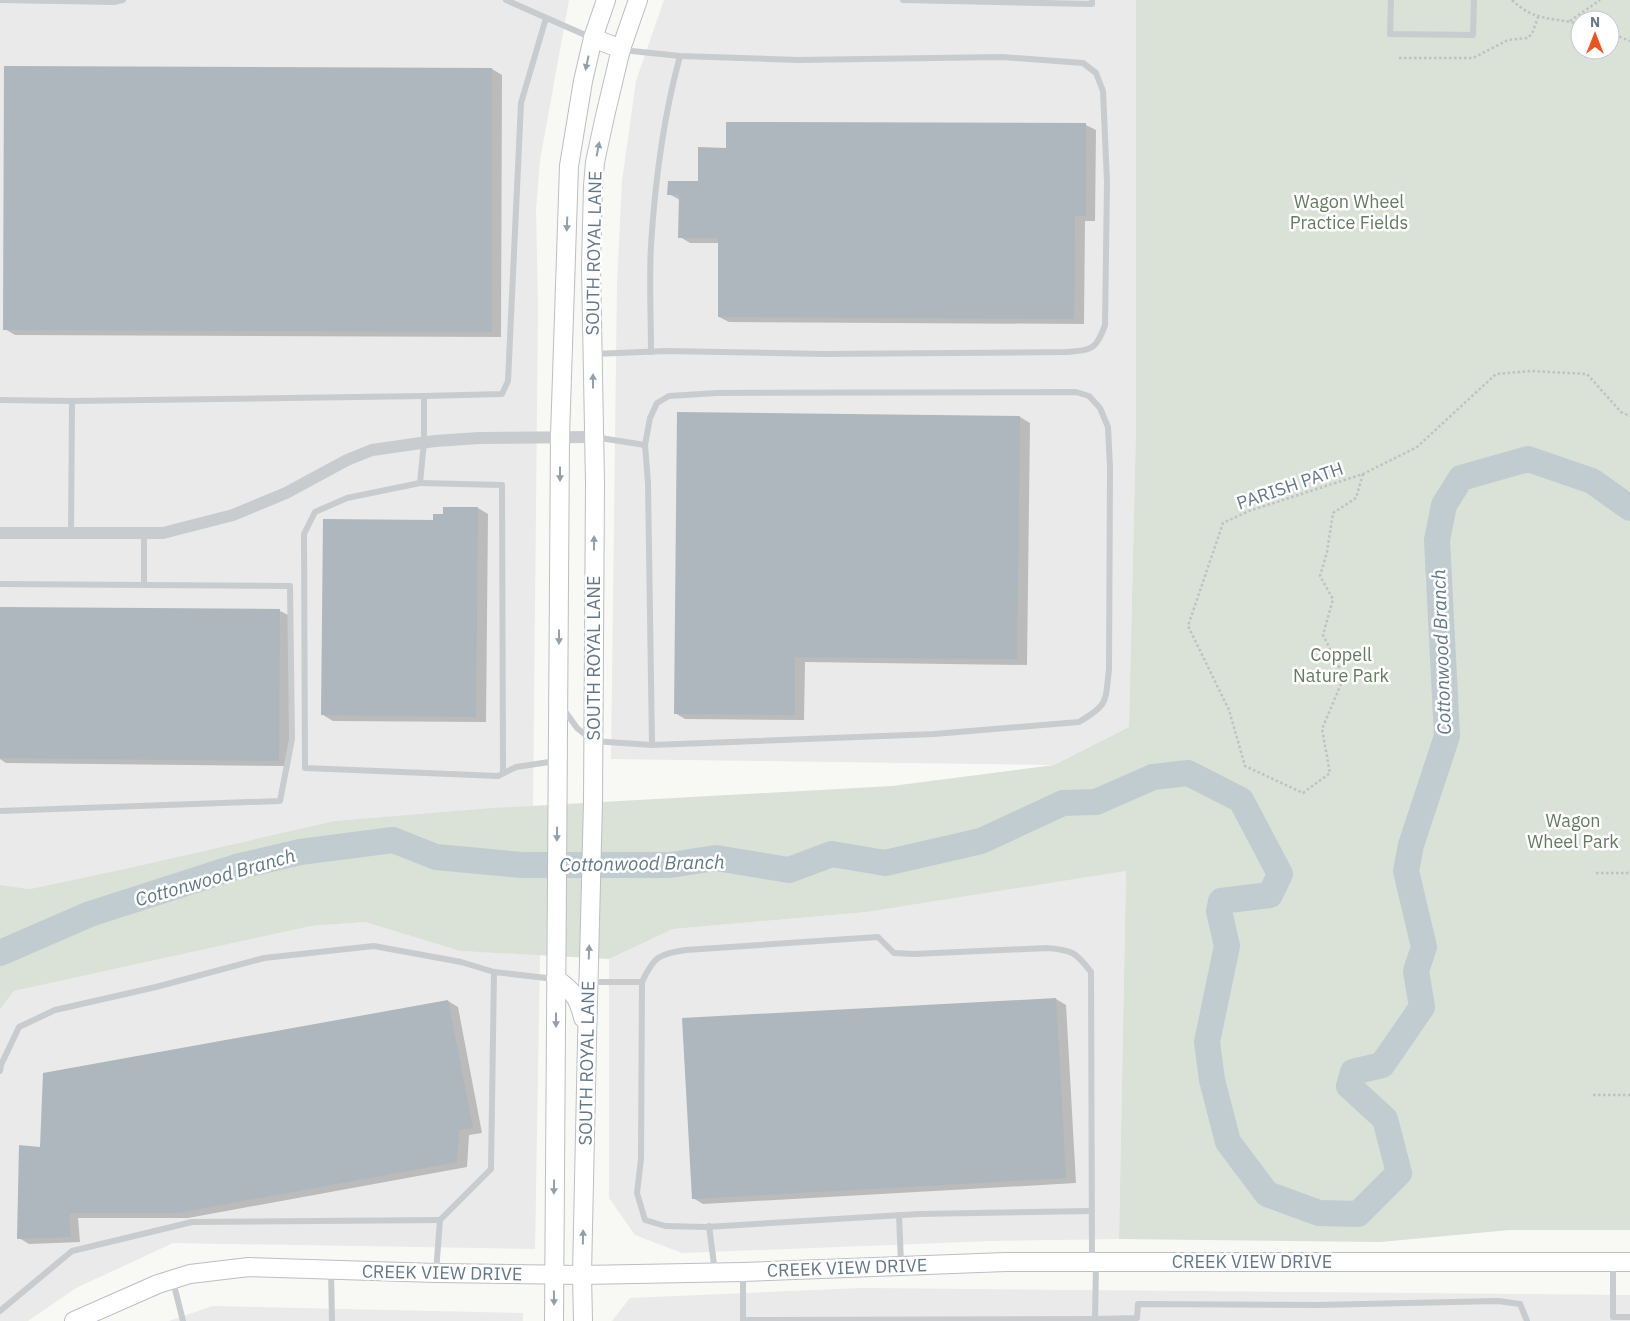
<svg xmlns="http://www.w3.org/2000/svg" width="1630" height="1321" viewBox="0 0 1630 1321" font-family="'IBM Plex Sans',sans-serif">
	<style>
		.built { fill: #e9eae9 }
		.green { fill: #dae1d6; fill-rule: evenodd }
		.shadow { fill: #0003 }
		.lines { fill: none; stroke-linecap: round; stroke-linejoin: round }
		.river { stroke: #c1ccd1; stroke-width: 26 }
		.building { fill: #aeb7bd }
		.secondary-casing { stroke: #babfc4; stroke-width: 20 }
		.path { stroke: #bfc2c4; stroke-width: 2.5; stroke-dasharray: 2.5 2.5; stroke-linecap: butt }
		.lane { stroke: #c8cccf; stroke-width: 6 }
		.street { stroke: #c8cccf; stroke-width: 12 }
		.secondary { stroke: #fff; stroke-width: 18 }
		.oneway { fill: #93a0ac }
		.labels { text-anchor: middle; stroke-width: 5; stroke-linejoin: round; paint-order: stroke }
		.park-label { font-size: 18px; fill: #667a61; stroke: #fff }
		.street-label { font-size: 18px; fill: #657888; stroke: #fff }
		.water-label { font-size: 19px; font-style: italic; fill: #617a84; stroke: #fff }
	</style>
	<rect width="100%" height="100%" fill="#f8f8f5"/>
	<g class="built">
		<path d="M 0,0 L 569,0 L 540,160 L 536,210 L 538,305 L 533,806 L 334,821 L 129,868 L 30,889 L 0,885 Z"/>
		<path d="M 664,0 L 1136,0 L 1136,425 L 1129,727 L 1054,765 L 611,759 L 617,284 L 622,181 L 636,81 Z"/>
		<path d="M 1126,871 L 1119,1239 L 991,1241 L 682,1253 L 635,1235 L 609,1198 L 609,959 L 673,929 L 867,912 Z"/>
		<path d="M 365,922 L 460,951 L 540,955 L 535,1249 L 173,1243 L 76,1288 L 28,1321 L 0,1321 L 0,1009 L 14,991 L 311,926 Z"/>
		<path d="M 863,1288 L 1630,1295 L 1630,1321 L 612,1321 L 630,1298 Z"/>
		<path d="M 213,1306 L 523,1313 L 523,1321 L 169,1321 Z"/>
	</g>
	<path class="green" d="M 1136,0 L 1630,0 L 1630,1230 L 1510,1230 L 1380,1242 L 1119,1239 L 1126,871 L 867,912 L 673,929 L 609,959 L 460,951 L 365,922 L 311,926 L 14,991 L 0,1009 L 0,885 L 30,889 L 129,868 L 334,821 L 493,808 L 892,786 L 1054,765 L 1129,727 L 1136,425 ZM 1580,20 L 1610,20 L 1610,50 L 1580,50 Z"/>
	<g class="shadow">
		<path d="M 6,67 L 492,69 L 502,75 L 501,337 L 15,335 L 5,329 Z"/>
		<path d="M 1086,125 L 1096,130 L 1095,221 L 1085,221 L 1084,324 L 729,322 L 719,317 L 720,243 L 690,243 L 680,237 L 680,200 L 669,194 L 699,182 L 728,149 Z"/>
		<path d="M 1020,417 L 1030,423 L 1027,665 L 805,662 L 804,720 L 685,719 L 675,713 Z"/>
		<path d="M 478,508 L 488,514 L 486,722 L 333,721 L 323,715 L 434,521 L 444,515 Z"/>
		<path d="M 0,608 L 280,611 L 290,616 L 289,766 L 6,763 L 0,759 Z"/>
		<path d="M 1056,999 L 1066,1005 L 1076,1183 L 703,1204 L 693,1198 Z"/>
		<path d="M 448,1001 L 458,1007 L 482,1133 L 469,1135 L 467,1167 L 188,1218 L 78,1218 L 80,1242 L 29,1244 L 19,1238 L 41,1148 L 44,1074 Z"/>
	</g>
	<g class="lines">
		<path class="river" d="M 0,953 L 90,914 L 236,867 L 300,852 L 393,840 L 436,857 L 522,865 L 670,865 L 716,858 L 789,870 L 832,854 L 885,863 L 981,841 L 1063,803 L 1096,802 L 1153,777 L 1188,773 L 1241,800 L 1280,874 L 1270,895 L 1221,901 L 1219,911 L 1227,946 L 1207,1042 L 1212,1080 L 1228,1142 L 1267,1194 L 1319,1213 L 1358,1214 L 1399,1173 L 1385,1119 L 1349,1086 L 1353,1072 L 1382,1065 L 1422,1007 L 1416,971 L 1424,947 L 1406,871 L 1411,845 L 1447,736 L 1437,540 L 1444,505 L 1461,478 L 1528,459 L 1592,481 L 1630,508"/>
	</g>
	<g class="building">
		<path d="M 4,66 L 492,68 L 492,332 L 3,330 Z"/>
		<path d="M 726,122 L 1086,123 L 1086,216 L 1075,216 L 1074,319 L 718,317 L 718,238 L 678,238 L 679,195 L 667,195 L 668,181 L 698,181 L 698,147 L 726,148 Z"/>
		<path d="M 677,412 L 1020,416 L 1017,659 L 795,657 L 795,715 L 674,714 Z"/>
		<path d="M 443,507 L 478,507 L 476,717 L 321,715 L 323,519 L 433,520 L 433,514 L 443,514 Z"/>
		<path d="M 0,607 L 280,609 L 279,761 L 0,758 Z"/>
		<path d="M 1056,998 L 1066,1178 L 692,1199 L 682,1018 Z"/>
		<path d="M 448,1000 L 473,1128 L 459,1130 L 457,1162 L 177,1213 L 69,1213 L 71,1237 L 17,1239 L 19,1145 L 40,1147 L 43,1073 Z"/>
	</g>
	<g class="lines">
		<g class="secondary-casing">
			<g id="secondary">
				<path d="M 593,38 L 621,49"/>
				<path d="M 556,979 C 572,990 579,998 583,1018"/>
				<path d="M 74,1321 L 158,1284 L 190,1274 L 249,1267 L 436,1273 L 582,1275 L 743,1272 L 1006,1262 L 1630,1262"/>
				<path d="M 554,1321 L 560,436 L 569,166 L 583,81 L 593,38 L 606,0"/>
				<path d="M 583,1321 L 582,1275 L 587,1041 L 593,802 L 595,483 L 591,267 L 593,186 L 595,162 L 605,116 L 621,49 L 638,0"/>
			</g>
		</g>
		<g class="path">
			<path d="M 1512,0 C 1535,22 1552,17 1580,24"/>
			<path d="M 1570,21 L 1600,0"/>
			<path d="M 1610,33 L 1630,41"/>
			<path d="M 1399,58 L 1473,58 L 1508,40 L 1527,38 L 1532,34 L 1538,17"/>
			<path d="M 1363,474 L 1356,498 L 1333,513 L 1327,552 L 1320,576 L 1333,599 L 1323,635 L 1344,677 L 1322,729 L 1330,773 L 1303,793 L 1245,766 L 1229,710 L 1188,626 L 1223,523 L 1249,511 L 1363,474 L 1417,447 L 1496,374 L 1531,371 L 1587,374 L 1621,412 L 1630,416"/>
			<path d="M 1596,873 L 1630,873"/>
			<path d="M 1593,1095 L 1630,1095"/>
		</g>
		<g class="lane">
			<path d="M 0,0 L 114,2 L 123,0"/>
			<path d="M 506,0 L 592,38"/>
			<path d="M 903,0 L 1092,4 L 1092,0"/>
			<path d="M 1391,0 L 1390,34 L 1473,35 L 1474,0"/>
			<path d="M 546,18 L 521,103 L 508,381 L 502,394 L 424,396 L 424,442 L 420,483 L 347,498 L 315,512 L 304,534 L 305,768 L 498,776 L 516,767 L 556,761"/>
			<path d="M 651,352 C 651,316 649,280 651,245 C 655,182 663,118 680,56"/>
			<path d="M 594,354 L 666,351 L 823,354 L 1066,352 C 1092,350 1096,350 1105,325 L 1107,182 L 1103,91 L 1096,73 L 1083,63 L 1002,57 L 798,60 L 680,56 L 622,50"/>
			<path d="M 0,400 L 72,401 L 71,534"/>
			<path d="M 72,401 L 424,396"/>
			<path d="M 645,445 L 648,483 L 652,745"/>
			<path d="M 420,483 L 502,485 L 503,773"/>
			<path d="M 0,584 L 290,586 L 292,739 L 280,801 L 0,811"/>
			<path d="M 144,585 L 144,533"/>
			<path d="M 562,707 L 577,728 L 593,741 L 652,745 L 934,734 L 1079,722 C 1109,704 1105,703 1109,669 L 1110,468 L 1108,427 L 1100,408 L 1089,396 L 1076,392 L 717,393 L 669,396 L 657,403 L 650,418 L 645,445 L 594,437"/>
			<path d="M 590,982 L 642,982 C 654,956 659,954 686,950 L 878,937 L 894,953 L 914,954 L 1047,948 C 1072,950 1076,952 1091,972 L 1092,1262"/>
			<path d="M 642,982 L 641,1159 L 637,1193 L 645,1220 L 665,1226 L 706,1227 L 919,1214 L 1091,1211"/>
			<path d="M 0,1071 L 1,1065 L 19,1027 L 55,1010 L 156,987 L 264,958 L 374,946 L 461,962 L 494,972 L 555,979"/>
			<path d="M 899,1215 L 901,1264"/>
			<path d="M 709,1226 L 715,1272"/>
			<path d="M 1096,1263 L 1095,1319 L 1137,1318 L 1138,1304 L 1318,1305 L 1498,1301 L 1520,1304 L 1527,1321"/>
			<path d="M 1613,1263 L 1613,1317 L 1630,1317"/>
			<path d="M 331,1270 L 332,1321"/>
			<path d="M 436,1272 L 440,1220 L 491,1169 L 494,972"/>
			<path d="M 173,1281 L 183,1321"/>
			<path d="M 0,1311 L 72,1251 L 192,1222 L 440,1220"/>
			<path d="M 743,1320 L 1095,1319"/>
			<path d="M 743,1321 L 743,1272"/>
		</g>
		<path class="street" d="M 0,533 L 163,533 L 233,515 L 286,493 L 347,460 L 372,450 L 435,441 L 479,438 L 593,437"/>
		<use href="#secondary" class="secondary"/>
	</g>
	<defs><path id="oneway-solid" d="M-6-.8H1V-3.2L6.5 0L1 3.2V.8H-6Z" transform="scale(1.25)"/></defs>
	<g class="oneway">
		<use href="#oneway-solid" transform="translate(587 63) rotate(102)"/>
		<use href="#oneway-solid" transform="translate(598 149) rotate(-79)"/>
		<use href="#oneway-solid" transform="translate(567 224) rotate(92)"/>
		<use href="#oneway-solid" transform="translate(593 381) rotate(-90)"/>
		<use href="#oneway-solid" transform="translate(560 474) rotate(90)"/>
		<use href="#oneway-solid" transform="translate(594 543) rotate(-90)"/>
		<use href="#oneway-solid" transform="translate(559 637) rotate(90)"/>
		<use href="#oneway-solid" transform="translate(557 834) rotate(91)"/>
		<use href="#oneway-solid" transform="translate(589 952) rotate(-88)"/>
		<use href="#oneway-solid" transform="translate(556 1020) rotate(90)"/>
		<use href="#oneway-solid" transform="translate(554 1187) rotate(91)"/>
		<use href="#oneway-solid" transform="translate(583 1237) rotate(-89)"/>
		<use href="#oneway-solid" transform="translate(554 1298) rotate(89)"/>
	</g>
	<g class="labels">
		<g class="park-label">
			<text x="1349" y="208">Wagon Wheel<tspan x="1349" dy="21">Practice Fields</tspan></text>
			<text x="1341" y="661">Coppell<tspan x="1341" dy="21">Nature Park</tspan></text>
			<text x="1573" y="827">Wagon<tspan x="1573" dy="21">Wheel Park</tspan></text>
		</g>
		<g class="street-label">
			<text transform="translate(594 253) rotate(-89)" y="6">SOUTH ROYAL LANE</text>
			<text transform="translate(1290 486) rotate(-19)" y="6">PARISH PATH</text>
			<text transform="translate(594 658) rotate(-90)" y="6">SOUTH ROYAL LANE</text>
			<text transform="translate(587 1063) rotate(-89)" y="6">SOUTH ROYAL LANE</text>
			<text x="1252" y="1268">CREEK VIEW DRIVE</text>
			<text transform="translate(847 1268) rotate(-2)" y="6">CREEK VIEW DRIVE</text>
			<text transform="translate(442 1273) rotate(1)" y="6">CREEK VIEW DRIVE</text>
		</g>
		<g class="water-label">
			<text transform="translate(1441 652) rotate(-92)" y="7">Cottonwood Branch</text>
			<text transform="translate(642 863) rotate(-1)" y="7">Cottonwood Branch</text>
			<text transform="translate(215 877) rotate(-16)" y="7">Cottonwood Branch</text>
		</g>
	</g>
	<g transform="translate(1595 35)"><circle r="24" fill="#ffffff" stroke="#c1c9cf"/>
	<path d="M0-4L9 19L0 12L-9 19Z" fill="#ee521f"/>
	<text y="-8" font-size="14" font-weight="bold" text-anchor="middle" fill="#657888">N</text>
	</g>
</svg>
